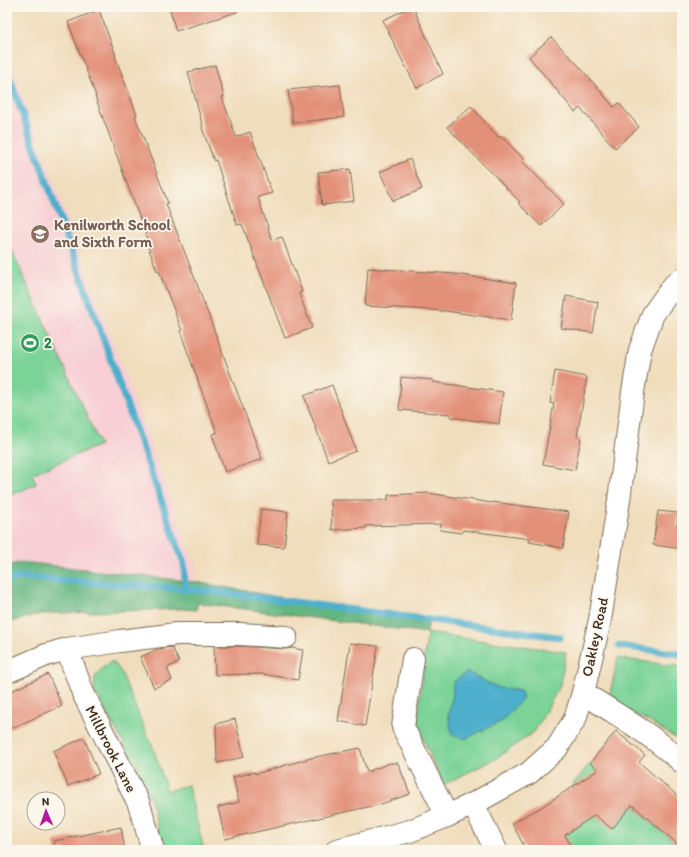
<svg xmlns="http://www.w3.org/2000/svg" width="689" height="857" viewBox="0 0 689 857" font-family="Itim,sans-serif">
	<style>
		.built { fill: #f7cfd4 }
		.green { fill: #7bd398; stroke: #5b7e5b }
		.forest { fill: #64b580; stroke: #50704f }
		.water { fill: #4dafcc; stroke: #446c75 }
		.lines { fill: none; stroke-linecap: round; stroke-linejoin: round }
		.stream { stroke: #4dafcc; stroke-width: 7 }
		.building { fill: #e39078 }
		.minor-casing { stroke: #7a6955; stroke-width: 24 }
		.minor { stroke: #fff; stroke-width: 22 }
		.labels { text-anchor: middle; stroke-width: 3.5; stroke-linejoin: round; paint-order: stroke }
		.education-label { font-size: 15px; font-weight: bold; fill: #785e54; stroke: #fbf7ec; text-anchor: start }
		.leisure-label { font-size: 15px; font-weight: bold; fill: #27864d; stroke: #fbf7ec; text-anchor: start }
		.street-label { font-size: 15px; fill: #3b2a1e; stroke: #fbf7ec }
	</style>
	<rect width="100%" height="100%" fill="#fbf7ec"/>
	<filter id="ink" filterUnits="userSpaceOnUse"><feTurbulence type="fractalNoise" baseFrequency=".025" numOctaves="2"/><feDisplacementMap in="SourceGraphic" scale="8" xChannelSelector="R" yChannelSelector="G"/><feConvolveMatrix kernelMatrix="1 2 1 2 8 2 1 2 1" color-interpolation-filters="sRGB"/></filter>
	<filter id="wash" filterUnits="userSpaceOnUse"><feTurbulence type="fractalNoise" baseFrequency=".012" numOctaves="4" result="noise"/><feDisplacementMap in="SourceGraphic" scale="16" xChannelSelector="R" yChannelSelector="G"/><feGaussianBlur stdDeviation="0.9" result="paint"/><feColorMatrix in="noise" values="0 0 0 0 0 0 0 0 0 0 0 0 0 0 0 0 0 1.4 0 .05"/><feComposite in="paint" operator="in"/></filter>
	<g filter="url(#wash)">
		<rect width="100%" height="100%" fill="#f0ddbc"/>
		<path class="built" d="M 7,54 L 195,565 L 196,582 L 22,562 L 7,566 Z"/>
		<g class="green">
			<path d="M 7,240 L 100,445 L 32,474 L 36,484 L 7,497 Z"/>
			<path d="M 427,633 L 566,652 L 560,685 L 535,731 L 497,758 L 443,785 L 417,724 Z"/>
			<path d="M 618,658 L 682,667 L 682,742 L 648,721 L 608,702 Z"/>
			<path d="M 113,661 L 121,672 L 142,723 L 154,750 L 167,791 L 188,785 L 204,850 L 163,850 L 151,801 L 139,770 L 94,691 L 95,677 L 104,666 Z"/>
			<path d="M 590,763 L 600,772 L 593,813 L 612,829 L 632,806 L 682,848 L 682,850 L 573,850 L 565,835 L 591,818 L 571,787 Z"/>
		</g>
		<path class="forest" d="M 22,562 L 196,582 L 323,605 L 429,619 L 427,633 L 198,603 L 196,610 L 181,609 L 40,614 L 7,623 L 7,566 Z"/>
		<path class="water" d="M 467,672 L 499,688 L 520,691 L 523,698 L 502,721 L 465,739 L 452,734 L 448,715 L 453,694 L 453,682 Z"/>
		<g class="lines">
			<g class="stream">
				<path d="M 7,71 L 184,564 L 185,589"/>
				<path d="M 7,581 L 18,577 L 210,591 L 560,637"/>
				<path d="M 619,646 L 682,654"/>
			</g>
		</g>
		<g id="blocks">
			<g class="building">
				<path d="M 169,7 L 237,7 L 237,12 L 176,31 Z"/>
				<path d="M 411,7 L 413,7 L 443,74 L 417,88 L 399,54 L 383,20 Z"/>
				<path d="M 99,10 L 116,56 L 115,56 L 137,115 L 135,116 L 168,203 L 166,204 L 195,279 L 262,459 L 225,472 L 212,434 L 217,433 L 180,331 L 182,331 L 159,271 L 157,271 L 146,241 L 148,241 L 95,96 L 96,96 L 68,22 Z"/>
				<path d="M 551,37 L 579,66 L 614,107 L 619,103 L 639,127 L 615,148 L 580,108 L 575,112 L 529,57 Z"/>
				<path d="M 215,65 L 224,97 L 222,97 L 236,137 L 250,132 L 272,193 L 258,197 L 272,240 L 282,237 L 302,292 L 299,293 L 312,328 L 285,338 L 242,224 L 237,225 L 216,160 L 214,161 L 202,128 L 203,127 L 188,72 Z"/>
				<path d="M 340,85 L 344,117 L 293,123 L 288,90 Z"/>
				<path d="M 471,106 L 499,138 L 501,136 L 524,159 L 522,161 L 564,204 L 541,226 L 518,203 L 520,202 L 447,127 Z"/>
				<path d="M 410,159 L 422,189 L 393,201 L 380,172 Z"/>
				<path d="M 350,169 L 354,201 L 322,205 L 318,172 Z"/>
				<path d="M 368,268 L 455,274 L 516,283 L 511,320 L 445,311 L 365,306 Z"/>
				<path d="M 566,296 L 598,302 L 593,333 L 561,328 Z"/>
				<path d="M 555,371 L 587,377 L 577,437 L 581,438 L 575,470 L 543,464 L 554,404 L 550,403 Z"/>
				<path d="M 401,377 L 433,380 L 433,382 L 503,392 L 499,424 L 451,417 L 451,414 L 399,410 Z"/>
				<path d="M 332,385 L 356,451 L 328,461 L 304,396 Z"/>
				<path d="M 428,493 L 492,503 L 492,502 L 569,512 L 563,548 L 529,542 L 530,539 L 463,530 L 462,533 L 440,530 L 441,524 L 366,526 L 366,528 L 332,530 L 331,500 L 388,500 L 388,495 Z"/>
				<path d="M 261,509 L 288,512 L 284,547 L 257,545 Z"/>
				<path d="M 658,511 L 678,513 L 677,527 L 682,527 L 682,549 L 653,545 Z"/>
				<path d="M 350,643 L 378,646 L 365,726 L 338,721 Z"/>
				<path d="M 214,646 L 240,646 L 285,649 L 292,648 L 303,650 L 298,680 L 262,674 L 215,675 Z"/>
				<path d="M 172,647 L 179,662 L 167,668 L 172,680 L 154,688 L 140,657 L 158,649 Z"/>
				<path d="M 48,674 L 62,706 L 7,730 L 7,693 Z"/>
				<path d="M 235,719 L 244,757 L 217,763 L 216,724 Z"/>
				<path d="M 616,731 L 645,755 L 639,762 L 682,800 L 682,848 L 632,805 L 612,829 L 595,815 L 565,835 L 573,850 L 526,850 L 512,823 L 540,808 L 598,770 L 590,763 Z"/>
				<path d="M 84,738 L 99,774 L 68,786 L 53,751 Z"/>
				<path d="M 360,748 L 367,772 L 390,763 L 398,763 L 410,794 L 381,804 L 225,839 L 218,807 L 239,802 L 233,777 L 255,772 L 255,774 L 311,758 Z"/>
				<path d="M 121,827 L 125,850 L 55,850 L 54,841 Z"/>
			</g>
		</g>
	</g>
	<g filter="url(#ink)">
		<use href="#blocks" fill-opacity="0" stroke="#7a6955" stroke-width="1"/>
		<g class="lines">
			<g class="minor-casing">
				<g id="minor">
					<path d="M 67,649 L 83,693 L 139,804 L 153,850"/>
					<path d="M 413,659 L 403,727 L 447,816"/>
					<path d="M 7,672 L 46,655 L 67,649 L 120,641 L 177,634 L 240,634 L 286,637"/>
					<path d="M 583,693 C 618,715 652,735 682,762"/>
					<path d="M 473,804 L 496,850"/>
					<path d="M 337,850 L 410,831 L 447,816 L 473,804 L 529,773 L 557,748 L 575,719 L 583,693 L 600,620 L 619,500 L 633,392 L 640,350 L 653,314 L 674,285 L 682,279"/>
				</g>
			</g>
			<use href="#minor" class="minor"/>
		</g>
	</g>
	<defs>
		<g id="school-disc" transform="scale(1)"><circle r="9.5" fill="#8d6e63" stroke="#fbf7ec"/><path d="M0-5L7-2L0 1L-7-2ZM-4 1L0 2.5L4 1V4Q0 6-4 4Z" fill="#fff"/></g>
		<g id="stadium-disc" transform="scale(1)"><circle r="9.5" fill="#2e9e5b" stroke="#fbf7ec"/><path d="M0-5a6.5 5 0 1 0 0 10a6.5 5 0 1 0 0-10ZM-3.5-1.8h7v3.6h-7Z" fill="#fff"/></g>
	</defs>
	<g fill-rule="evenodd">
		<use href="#school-disc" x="40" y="234"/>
		<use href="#stadium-disc" x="30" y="343"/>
	</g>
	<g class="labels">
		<g class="education-label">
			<text x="54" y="230">Kenilworth School<tspan x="54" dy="17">and Sixth Form</tspan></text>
		</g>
		<g class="leisure-label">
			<text x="44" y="348">2</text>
		</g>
		<g class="street-label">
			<text transform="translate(595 637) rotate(-78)" y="5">Oakley Road</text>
			<text transform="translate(111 749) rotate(63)" y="5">Millbrook Lane</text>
		</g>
	</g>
	<rect width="689" height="857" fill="none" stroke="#fbf7ec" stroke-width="24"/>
	<g transform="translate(46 811) rotate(358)"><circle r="19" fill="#fbf7ec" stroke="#aea59a"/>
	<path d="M0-3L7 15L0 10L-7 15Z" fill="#b5179e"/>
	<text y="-6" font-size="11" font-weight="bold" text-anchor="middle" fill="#3b2a1e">N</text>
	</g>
</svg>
